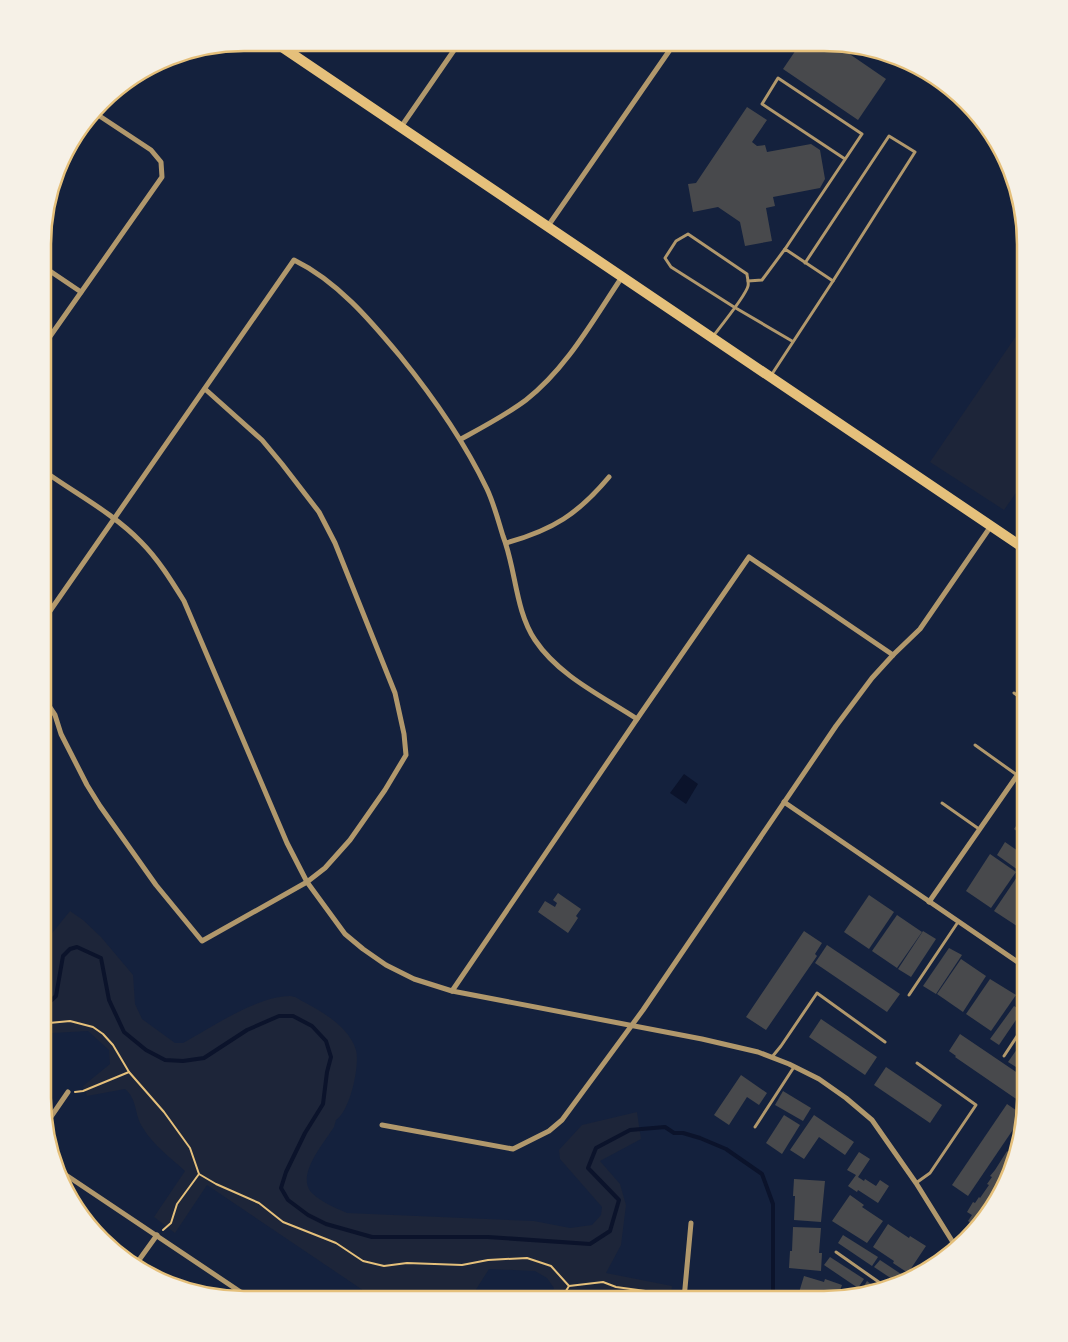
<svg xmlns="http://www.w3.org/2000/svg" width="1068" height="1342" viewBox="0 0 1068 1342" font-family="'Open Sans',sans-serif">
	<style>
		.green { fill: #1d2539 }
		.water { fill: #0b132b }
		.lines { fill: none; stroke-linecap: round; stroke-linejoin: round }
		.stream { stroke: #0b132b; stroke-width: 4 }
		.building { fill: #48494c }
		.path { stroke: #e5c07b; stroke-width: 2 }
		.service { stroke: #b1986c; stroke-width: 3 }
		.minor { stroke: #b1986c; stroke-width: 5 }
		.secondary { stroke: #e5c07b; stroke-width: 10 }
		.rim { fill: none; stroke: #e5c07b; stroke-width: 2.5 }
	</style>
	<rect width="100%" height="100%" fill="#14213d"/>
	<g class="green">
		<path d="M 1025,323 L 1025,480 L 1004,510 L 930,462 Z"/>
		<path d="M 70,911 L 83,920 L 101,937 L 133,975 L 135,1004 L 142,1019 L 175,1043 L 183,1043 C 214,1026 255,997 290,996 C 295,996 300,1000 304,1002 C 323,1012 349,1027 356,1050 C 360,1066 350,1111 336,1120 L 334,1127 C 324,1143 294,1177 313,1194 C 323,1203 336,1208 347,1213 L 534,1221 L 570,1228 L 592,1225 L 601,1215 L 602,1207 L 560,1159 L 559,1150 L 582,1125 L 637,1112 L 641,1139 L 600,1161 L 620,1184 L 626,1205 L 621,1245 L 606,1273 L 672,1286 L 671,1298 L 612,1293 L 587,1299 L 550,1299 L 554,1288 L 547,1278 L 535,1271 L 489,1269 L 470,1299 L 376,1299 L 207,1185 L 175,1233 L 154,1217 L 185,1171 C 171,1158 153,1145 143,1128 C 134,1115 138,1100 125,1089 L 87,1096 L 83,1086 L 110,1064 L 109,1050 L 88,1031 L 53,1033 L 43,1037 L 43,985 L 49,969 L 49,937 Z"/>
	</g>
	<path class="water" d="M 684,774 L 698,784 L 686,804 L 670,793 Z"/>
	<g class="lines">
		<path class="stream" d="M 43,1008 L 56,996 L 63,956 L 70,949 L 77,947 L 101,958 L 109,1000 L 124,1032 L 146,1050 L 165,1060 L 183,1061 L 204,1058 L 247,1030 L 279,1016 L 293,1016 L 312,1026 L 326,1041 L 331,1057 L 327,1072 L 323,1104 L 305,1133 L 286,1172 L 281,1188 L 288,1200 L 308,1215 L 326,1224 L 372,1237 L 488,1237 L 590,1244 L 610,1231 L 619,1200 L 588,1168 L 596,1148 L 630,1130 L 665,1127 L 674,1133 L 683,1133 L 700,1138 L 726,1149 L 762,1174 L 773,1204 L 773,1299"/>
	</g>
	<g class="building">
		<path d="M 800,44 L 835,44 L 886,79 L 858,120 L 783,69 Z"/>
		<path d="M 747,107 L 767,120 L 752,142 L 757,146 L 765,145 L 767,152 L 811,144 L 820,150 L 825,179 L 820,188 L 773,197 L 775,206 L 766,208 L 772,241 L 745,246 L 740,222 L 718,207 L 693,212 L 688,184 L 696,183 Z"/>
		<path d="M 1025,813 L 1025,837 L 1014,829 Z"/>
		<path d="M 1005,842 L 1025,856 L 1025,875 L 997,855 Z"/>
		<path d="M 990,854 L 1016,872 L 991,908 L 966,891 Z"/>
		<path d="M 1019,874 L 1025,878 L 1025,921 L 1020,928 L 994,911 Z"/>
		<path d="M 558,893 L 581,909 L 576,916 L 578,918 L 568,933 L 538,912 L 545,901 L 555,907 L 557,903 L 553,900 Z"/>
		<path d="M 869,895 L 894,912 L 869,949 L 844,932 Z"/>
		<path d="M 897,915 L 922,932 L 897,968 L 872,951 Z"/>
		<path d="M 804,931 L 822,943 L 815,954 L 817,956 L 766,1030 L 746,1017 Z"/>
		<path d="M 923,931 L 936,939 L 911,977 L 898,969 Z"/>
		<path d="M 827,945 L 900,994 L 887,1012 L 815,963 Z"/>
		<path d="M 949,948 L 962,955 L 936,994 L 923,986 Z"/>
		<path d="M 961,959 L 986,976 L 963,1012 L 937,994 Z"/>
		<path d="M 990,979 L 1016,995 L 991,1031 L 966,1014 Z"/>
		<path d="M 1014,1006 L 1022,1011 L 999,1045 L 990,1039 Z"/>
		<path d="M 821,1019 L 877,1057 L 865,1075 L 809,1037 Z"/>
		<path d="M 960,1034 L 1025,1078 L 1025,1105 L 955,1057 L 956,1056 L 949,1051 Z"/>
		<path d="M 1020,1045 L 1025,1049 L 1025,1055 L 1016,1067 L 1008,1062 Z"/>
		<path d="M 886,1067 L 942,1105 L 930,1123 L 874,1085 Z"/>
		<path d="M 741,1075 L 767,1093 L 759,1105 L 747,1097 L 729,1125 L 714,1115 Z"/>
		<path d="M 783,1091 L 811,1108 L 803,1121 L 775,1105 Z"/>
		<path d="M 1007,1104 L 1023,1115 L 968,1196 L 952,1185 Z"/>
		<path d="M 784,1115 L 800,1125 L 782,1154 L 766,1143 Z"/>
		<path d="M 814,1115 L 854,1142 L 845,1155 L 819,1137 L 804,1159 L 790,1150 Z"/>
		<path d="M 1020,1137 L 1015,1162 L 992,1210 L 974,1226 L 968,1221 L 972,1215 L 967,1212 L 973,1202 L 975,1203 L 979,1197 L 980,1198 L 989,1185 L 987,1184 L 992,1177 L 990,1176 L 995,1170 L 1007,1151 L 1009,1152 Z"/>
		<path d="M 859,1152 L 870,1159 L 858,1177 L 864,1181 L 865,1179 L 876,1186 L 880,1180 L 889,1186 L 878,1203 L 858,1190 L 857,1192 L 848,1186 L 856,1175 L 847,1170 Z"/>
		<path d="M 794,1179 L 825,1181 L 821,1222 L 794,1220 L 795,1196 L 793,1196 Z"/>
		<path d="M 850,1195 L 864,1205 L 862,1207 L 883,1221 L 867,1243 L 832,1221 Z"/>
		<path d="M 888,1224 L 909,1238 L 910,1236 L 926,1246 L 908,1273 L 893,1263 L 894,1261 L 873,1247 Z"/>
		<path d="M 793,1227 L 821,1228 L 819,1253 L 822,1253 L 821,1271 L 789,1268 L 790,1251 L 792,1251 Z"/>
		<path d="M 843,1235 L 878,1257 L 872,1266 L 838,1243 Z"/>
		<path d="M 830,1257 L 864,1279 L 858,1288 L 824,1265 Z"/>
		<path d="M 880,1260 L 907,1278 L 895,1281 L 874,1267 Z"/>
		<path d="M 804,1276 L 824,1282 L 825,1279 L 842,1285 L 837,1299 L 797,1299 Z"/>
		<path d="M 867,1281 L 875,1287 L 862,1291 L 861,1291 Z"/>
	</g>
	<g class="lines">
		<g class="path">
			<path d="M 43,1027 L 49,1023 L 70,1021 L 93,1027 L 103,1034 L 113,1045 L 129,1072 L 164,1112 L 190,1148 L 199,1174 L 216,1184 L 259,1203 L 283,1222 L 336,1243 L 363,1261 L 384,1266 L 407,1263 L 462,1265 L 488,1260 L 527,1258 L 551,1266 L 569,1286 L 603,1282 L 616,1287 L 675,1295"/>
			<path d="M 75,1092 L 83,1091 L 129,1072"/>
			<path d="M 163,1230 L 171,1223 L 177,1204 L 199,1174"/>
			<path d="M 692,1296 L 710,1297 L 716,1299"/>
			<path d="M 561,1299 L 569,1286"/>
		</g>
		<g class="service">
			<path d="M 785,249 L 862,134 L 778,78 L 762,104 L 845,159"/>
			<path d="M 805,263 L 889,136 L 915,152 L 833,281"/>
			<path d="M 748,281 L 762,280 L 785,249 L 833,281 L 772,374"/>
			<path d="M 714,335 C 721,326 746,295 748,286 C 749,282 747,277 747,274 L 688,234 L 676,241 L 665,258 L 671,267 L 734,307 L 792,341"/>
			<path d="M 1014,693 L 1025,701"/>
			<path d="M 975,745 L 1017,775"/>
			<path d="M 942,803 L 979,829"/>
			<path d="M 909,995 L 958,922"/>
			<path d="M 1004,1056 L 1025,1024"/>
			<path d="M 772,1057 L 781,1046 L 817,993 L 885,1042"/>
			<path d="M 755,1127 L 794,1067"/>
			<path d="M 916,1183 L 930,1173 L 976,1105 L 917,1063"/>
			<path d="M 836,1252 L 883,1285"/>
		</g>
		<g class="minor">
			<path d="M 401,127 L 459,43"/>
			<path d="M 548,226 L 674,44"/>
			<path d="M 44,267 L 81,292"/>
			<path d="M 44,345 L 162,177 L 161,162 L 151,150 L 95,113"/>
			<path d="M 461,439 C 483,427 506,415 526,400 C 567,368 593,320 622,277"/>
			<path d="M 44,471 C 76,494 113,513 141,542 C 158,559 171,580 184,601 L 287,843 L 307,882 L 345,934 L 363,949 L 386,965 L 414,979 L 452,991 L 702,1039 L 758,1052 L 789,1064 L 819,1079 L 846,1098 L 872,1120 L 916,1183 L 954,1244"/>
			<path d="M 506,543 C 553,530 578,514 609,477"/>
			<path d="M 43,621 L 294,260 C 337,281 370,320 400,356 C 434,398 464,441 487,489 C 494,504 498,520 503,536 C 516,569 515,610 535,640 C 559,676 602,696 637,719"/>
			<path d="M 43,697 L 55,715 L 61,734 L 87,785 L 100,806 L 156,885 L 202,941 L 307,882 L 325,868 L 350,840 L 385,790 L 406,755 L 404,734 L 395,693 L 335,543 L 319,512 L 282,464 L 262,440 L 205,389"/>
			<path d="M 784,802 L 1025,967"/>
			<path d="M 929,902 L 1025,764"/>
			<path d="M 452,991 L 637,719 L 749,557 L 893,655"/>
			<path d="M 46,1124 L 68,1092"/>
			<path d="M 382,1125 L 513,1149 L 549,1131 L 562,1120 L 643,1010 L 836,726 L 872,678 L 893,655 L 920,629 L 991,526"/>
			<path d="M 57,1169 L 251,1299"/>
			<path d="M 134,1267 L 157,1235"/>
			<path d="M 684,1299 L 691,1223"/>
		</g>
		<path class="secondary" d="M 276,43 L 1025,549"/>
	</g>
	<path d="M0 0H1068V1342H0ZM244 51H824A193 193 0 0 1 1017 244V1098A193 193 0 0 1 824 1291H244A193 193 0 0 1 51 1098V244A193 193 0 0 1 244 51Z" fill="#f6f1e7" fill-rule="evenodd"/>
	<path class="rim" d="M244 51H824A193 193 0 0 1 1017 244V1098A193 193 0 0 1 824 1291H244A193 193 0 0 1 51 1098V244A193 193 0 0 1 244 51Z"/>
</svg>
